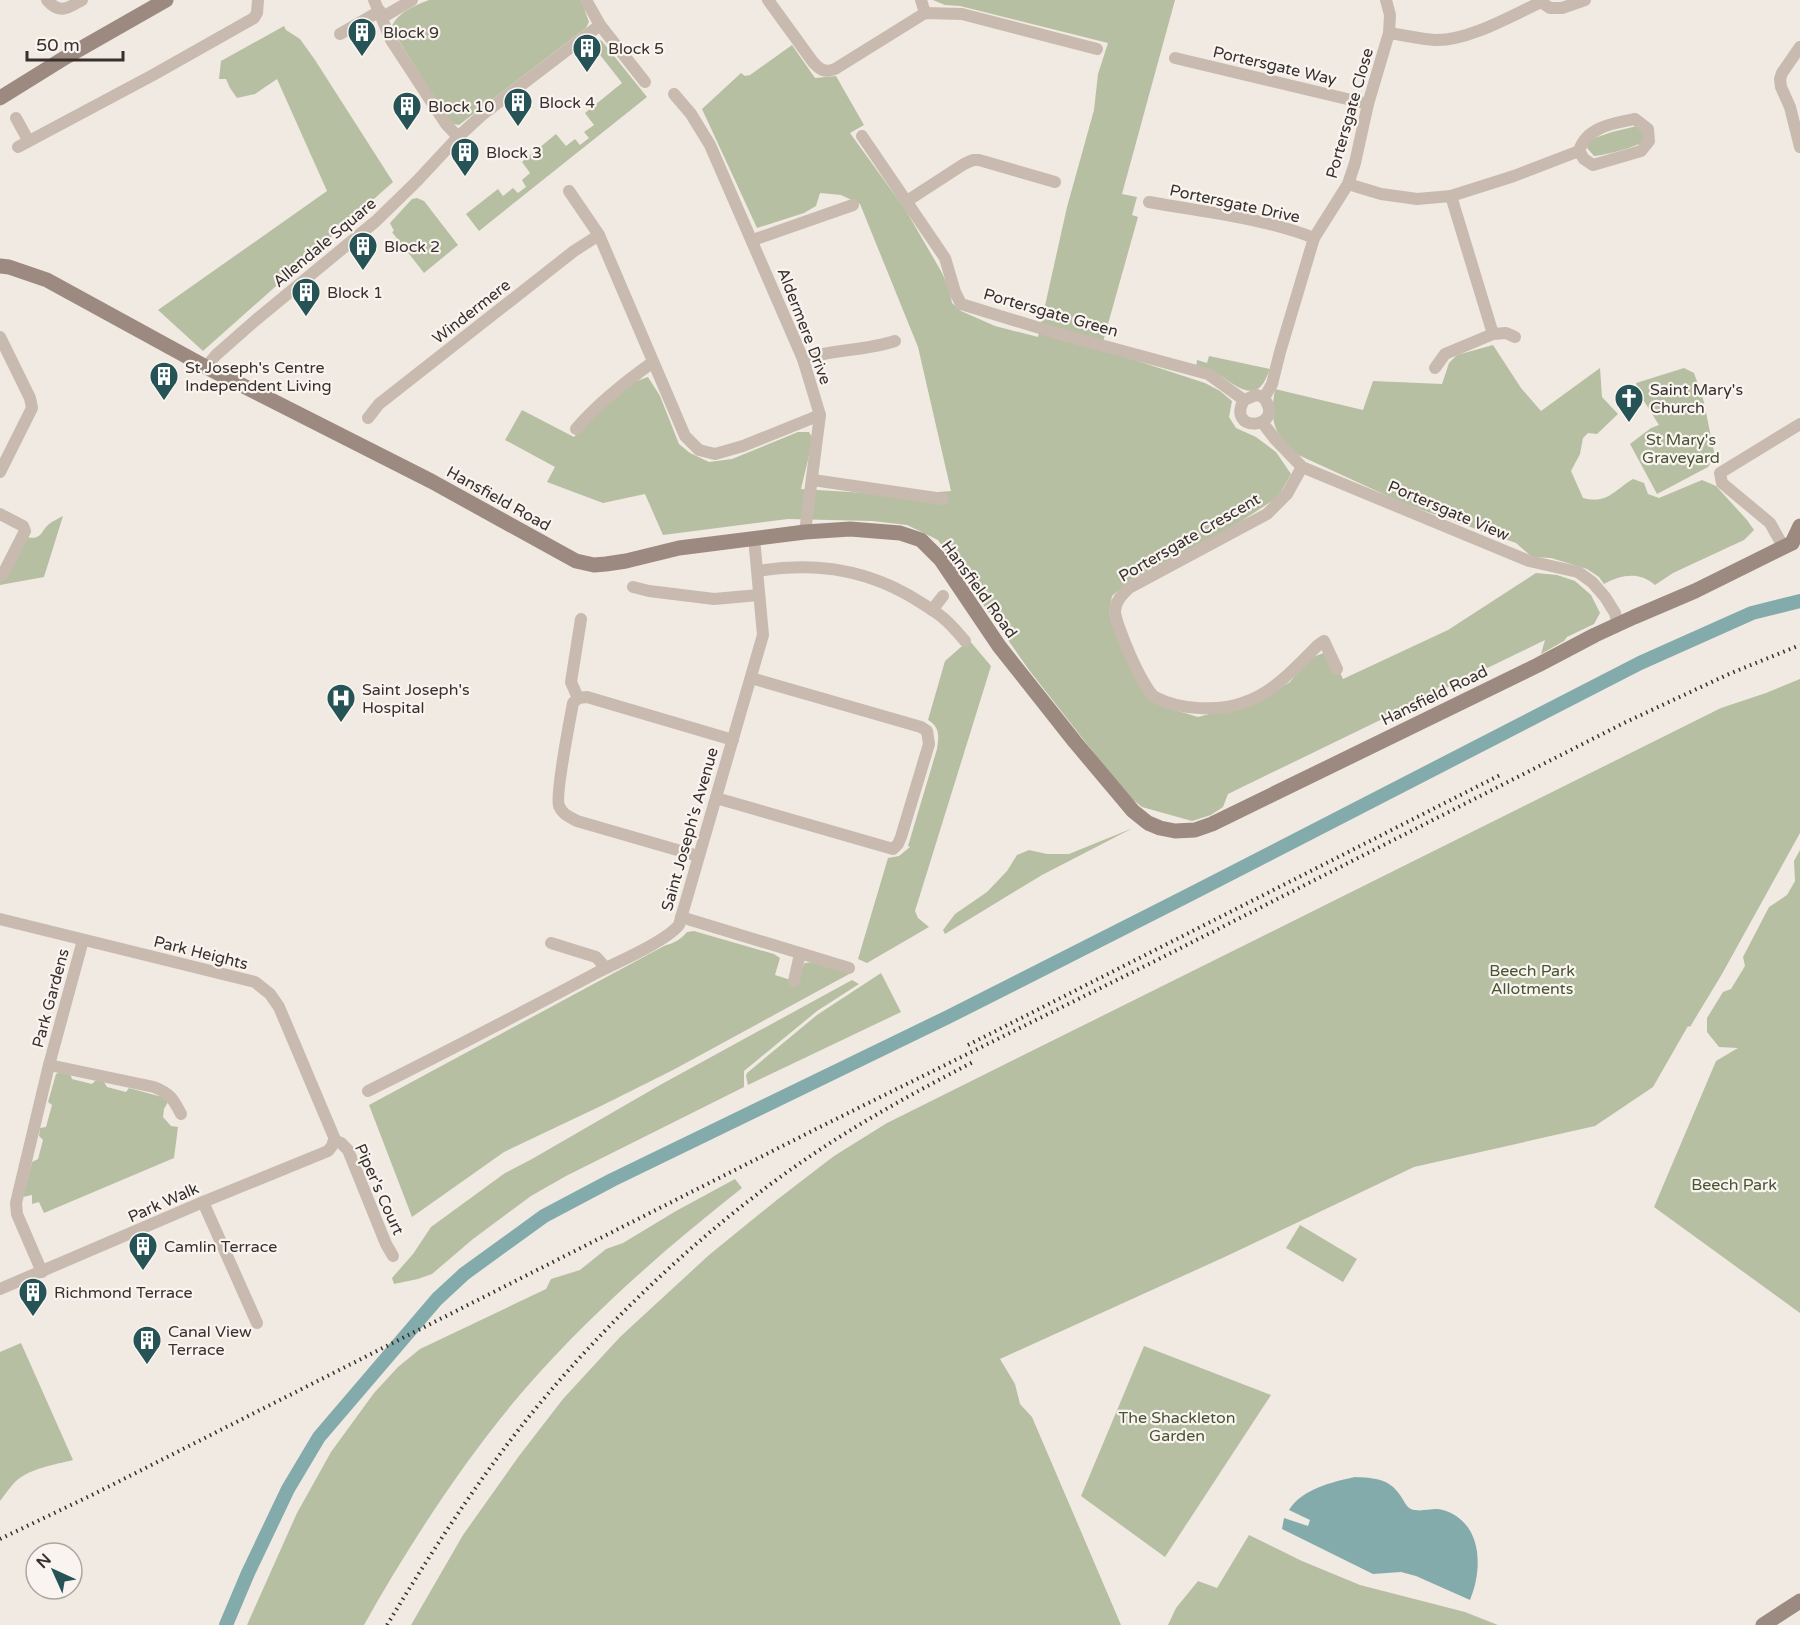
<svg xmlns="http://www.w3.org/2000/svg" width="1800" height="1625" viewBox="0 0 1800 1625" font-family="'Varela Round',sans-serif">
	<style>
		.green { fill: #b7bfa3 }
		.water { fill: #84abab }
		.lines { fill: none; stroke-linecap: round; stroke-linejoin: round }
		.canal { stroke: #84abab; stroke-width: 14 }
		.street { stroke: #c9baaf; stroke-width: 12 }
		.secondary { stroke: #9c8a81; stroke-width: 15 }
		.rail { stroke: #38302c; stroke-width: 4; stroke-dasharray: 1.5 4.5; stroke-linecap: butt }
		.labels { text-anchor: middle; stroke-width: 4.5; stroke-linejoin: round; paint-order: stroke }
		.poi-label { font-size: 16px; fill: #38302c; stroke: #f9f4ef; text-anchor: start }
		.street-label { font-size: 16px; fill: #38302c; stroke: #f9f4ef }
		.park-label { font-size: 16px; fill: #495433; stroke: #f9f4ef }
	</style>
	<rect width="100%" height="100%" fill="#f1eae2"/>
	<g class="green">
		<path d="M 429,0 L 581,0 L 589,22 L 586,28 L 459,125 L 453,124 L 449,121 L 396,36 L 392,26 C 398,12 416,5 429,0 Z"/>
		<path d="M 933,0 L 1175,0 L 1122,194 L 1137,197 L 1132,215 L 1138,217 L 1101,349 L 1205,383 L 1220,391 L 1232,401 L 1229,417 L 1236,428 L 1256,437 L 1276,452 L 1291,474 L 1278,497 L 1231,528 L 1131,580 L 1112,596 L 1109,613 L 1118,640 L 1165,707 L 1198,717 L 1257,701 L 1290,682 L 1308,659 L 1326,652 L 1337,665 L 1343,679 L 1448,630 L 1536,573 L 1557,575 L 1575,581 L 1591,595 L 1600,613 L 1594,624 L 1567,637 L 1564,641 L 1541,654 L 1545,640 L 1228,794 L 1223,807 L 1211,815 L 1192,821 L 1142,807 L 1126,794 L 1029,670 L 938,540 L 907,525 L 872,521 L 788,519 L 663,535 L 645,494 L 603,503 L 547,482 L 555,467 L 505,440 L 522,410 L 574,437 L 587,421 L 631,383 L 648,377 L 660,396 L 679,444 L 690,453 L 709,462 L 732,459 L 798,432 L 809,432 L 813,439 L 801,489 L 899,495 L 951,491 L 918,347 L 860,204 L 841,195 L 820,193 L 816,206 L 804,213 L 757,228 L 702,109 L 741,73 L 745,76 L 750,75 L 792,45 L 815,78 L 836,76 L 864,125 L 850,133 L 905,209 L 941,271 L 949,288 L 952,303 L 961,311 L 995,326 L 1038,337 L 1067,207 L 1094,110 L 1098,74 L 1108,43 L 960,6 L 945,5 Z"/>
		<path d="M 284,26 L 286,30 L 300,39 L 315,60 L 393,182 L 203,351 L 158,310 L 327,191 L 277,79 L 255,94 L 237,98 L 230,88 L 226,79 L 219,79 L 221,61 Z"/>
		<path d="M 598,39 L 602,41 L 647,97 L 479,231 L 466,214 L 498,189 L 503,196 L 513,188 L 518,193 L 526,187 L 522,180 L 530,173 L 522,162 L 556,134 L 566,146 L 575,139 L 580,145 L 589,138 L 584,132 L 594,125 L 585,113 L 622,83 L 590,42 Z"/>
		<path d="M 1637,126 L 1647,134 C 1646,135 1643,141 1642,142 C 1637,147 1601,156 1594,156 L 1587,148 L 1589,140 L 1612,132 Z"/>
		<path d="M 417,198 L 424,201 L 458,245 L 424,273 L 392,232 L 394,231 L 390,223 L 412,199 Z"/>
		<path d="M 1493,345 L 1521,388 L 1541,411 L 1600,368 L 1602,397 L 1618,414 L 1597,434 L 1588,433 L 1583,438 L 1580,454 L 1571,471 L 1583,498 C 1608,504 1613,491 1633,479 L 1644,483 L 1648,494 L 1659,498 L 1702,480 L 1716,486 L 1747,520 L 1754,530 L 1744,540 L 1673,573 L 1655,585 C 1639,571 1621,575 1604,584 L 1599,577 L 1587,569 L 1551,558 L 1532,557 L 1516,543 L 1405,504 L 1294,453 C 1272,431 1270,419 1275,389 L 1363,410 L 1373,381 L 1442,384 L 1449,363 L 1457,355 Z"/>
		<path d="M 1209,356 L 1270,369 C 1267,376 1263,389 1253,391 C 1241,392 1228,380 1219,375 C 1212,371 1204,369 1196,367 L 1197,360 L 1207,363 Z"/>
		<path d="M 1684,368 L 1694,373 L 1704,402 L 1715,457 L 1708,467 L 1657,494 L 1630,444 L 1651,428 L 1659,425 L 1639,393 L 1636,383 Z"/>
		<path d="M 63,516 L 44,577 L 0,585 L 0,579 L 25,537 C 43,540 39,533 49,524 C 53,521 59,518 63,516 Z"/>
		<path d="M 969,640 L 991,666 L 915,911 L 918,918 L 929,927 L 867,963 L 858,959 L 888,858 L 899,856 L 910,847 L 908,846 L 937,749 C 939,736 940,727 928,720 L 945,661 Z"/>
		<path d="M 1800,679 L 1800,833 L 1722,974 L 1690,1027 L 1688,1026 L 1653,1087 L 1595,1126 L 1414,1167 L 1229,1255 L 1000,1359 L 1015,1384 L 1020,1404 L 1032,1417 L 1121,1625 L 411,1625 L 463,1535 L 519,1456 L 563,1399 L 620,1337 L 709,1255 L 778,1199 L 834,1156 L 887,1123 L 1721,708 L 1766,693 Z"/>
		<path d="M 1133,828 L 1042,875 L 945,934 L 943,930 L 955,914 L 987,892 L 1007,871 L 1017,855 L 1029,850 L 1047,854 L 1069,854 Z"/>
		<path d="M 1800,850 L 1800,1313 L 1654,1207 L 1716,1061 L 1738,1048 L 1719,1047 L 1707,1032 L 1707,1018 L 1723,992 L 1731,989 L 1745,966 L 1743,957 L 1769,907 L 1787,895 L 1795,881 L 1794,861 Z"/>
		<path d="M 694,931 L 774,954 L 780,958 L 775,975 L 797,982 L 801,969 L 805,963 L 812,962 L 851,973 L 673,1070 L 603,1105 L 504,1152 L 412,1217 L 369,1105 L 664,946 C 674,943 680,940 687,932 Z"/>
		<path d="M 881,973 L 901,1012 L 748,1085 L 746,1076 L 747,1073 L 817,1015 Z"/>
		<path d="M 852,980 L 859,984 L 817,1011 L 744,1071 L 744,1087 L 566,1176 L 531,1196 L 473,1239 L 432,1274 L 418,1279 L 394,1284 L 392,1278 L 413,1254 L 431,1227 L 505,1173 L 532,1159 L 660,1085 Z"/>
		<path d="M 61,1072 L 70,1074 L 72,1079 L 92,1084 L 96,1080 L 104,1082 L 107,1087 L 126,1092 L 129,1088 L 166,1098 L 168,1102 L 164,1109 L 163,1117 L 171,1126 L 178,1127 L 174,1158 L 44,1213 L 39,1202 L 32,1204 L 32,1195 L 23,1197 L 32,1162 L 38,1159 L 43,1140 L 39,1136 L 40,1128 L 46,1127 L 52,1105 L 48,1102 L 56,1074 Z"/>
		<path d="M 735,1179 L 742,1188 C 667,1247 595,1310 531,1382 C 469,1452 410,1543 364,1625 L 247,1625 L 297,1513 L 331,1452 L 374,1393 L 398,1367 L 420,1349 L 546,1289 L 551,1279 L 580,1270 L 606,1249 L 623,1243 L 676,1211 Z"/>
		<path d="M 1300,1225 L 1357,1259 L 1343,1282 L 1286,1248 Z"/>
		<path d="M 21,1343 L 73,1460 C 54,1465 30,1468 15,1482 C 9,1488 5,1495 0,1501 L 0,1352 Z"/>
		<path d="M 1144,1346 L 1271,1395 L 1165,1557 L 1081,1496 Z"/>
		<path d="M 1249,1535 L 1302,1561 L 1360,1585 L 1465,1612 L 1498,1625 L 1168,1625 L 1176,1608 L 1198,1581 L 1217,1588 Z"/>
	</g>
	<path class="water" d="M 1355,1477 C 1373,1478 1389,1478 1400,1495 C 1404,1500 1405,1506 1411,1509 C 1421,1513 1433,1507 1443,1510 C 1483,1522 1483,1569 1470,1600 L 1416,1576 L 1401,1572 L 1373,1574 L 1282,1529 L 1284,1518 L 1308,1526 L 1310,1520 L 1289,1510 C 1302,1489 1332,1482 1355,1477 Z"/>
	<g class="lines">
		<path class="canal" d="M 226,1625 L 248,1573 L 288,1489 L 319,1437 L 437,1299 L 464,1274 L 544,1216 L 612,1180 L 948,1017 L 1185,897 L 1640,663 L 1752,613 L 1800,601"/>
		<g class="street">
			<path d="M 47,0 C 60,15 68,8 82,0"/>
			<path d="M 374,0 L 391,40 L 446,124 L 458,137"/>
			<path d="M 586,0 L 600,25 L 645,82"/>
			<path d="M 768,0 L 813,62 C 820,70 825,73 835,69 L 925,13 L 962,14 L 1097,49"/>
			<path d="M 921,0 L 925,13"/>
			<path d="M 1540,0 L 1541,2 L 1550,8 L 1562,8 L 1585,0"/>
			<path d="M 383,17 L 412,0"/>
			<path d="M 1389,33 C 1404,35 1420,39 1435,40 C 1468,41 1511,16 1541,2"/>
			<path d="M 340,34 L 380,11"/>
			<path d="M 1800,47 L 1782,73 L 1780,79 L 1781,87 L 1790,107 L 1800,147"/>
			<path d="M 1175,58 L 1368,104"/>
			<path d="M 674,94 L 691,114 L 710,145 L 803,359 L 820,415 L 805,532"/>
			<path d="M 16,118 L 28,140"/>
			<path d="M 862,136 L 945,258 L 955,292 L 961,304 L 1056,333 L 1208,374 L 1244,400"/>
			<path d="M 18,147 L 153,75 L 254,18 L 257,13 L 258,0"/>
			<path d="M 1348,184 L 1381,194 L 1417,199 L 1451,196 L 1514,176 L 1579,151 C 1586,127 1614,123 1635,119 L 1648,129 L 1649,141 L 1641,151 L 1593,165 L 1584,159 L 1579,151"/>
			<path d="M 569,191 L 599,235 L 685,436 L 699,450 L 715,454 L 743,446 L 820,415"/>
			<path d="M 1451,196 L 1493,334"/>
			<path d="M 907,201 L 964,164 L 973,160 L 979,160 L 1055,182"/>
			<path d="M 1149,202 C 1203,212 1264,218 1314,238"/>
			<path d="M 753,240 L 853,205"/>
			<path d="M 0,337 L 30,398 L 32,408 L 0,472"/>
			<path d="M 803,359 C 833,349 865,351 895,341"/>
			<path d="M 206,367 L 216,355 L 257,319 L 376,221 L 417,181 L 458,137 L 482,115 L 600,25"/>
			<path d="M 1435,368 L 1445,354 L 1493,334 L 1506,333 L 1515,337"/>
			<path d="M 1256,395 C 1262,396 1264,397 1267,403 C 1280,430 1226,432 1244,400 Z"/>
			<path d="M 1264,398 L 1272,384 L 1280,352 L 1314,238 L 1348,184 L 1355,163 L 1368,104 L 1389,33 L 1390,15 L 1386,0"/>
			<path d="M 368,418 L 379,404 L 574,251 L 599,235"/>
			<path d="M 1262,422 L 1275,439 L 1302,467 L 1529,561 L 1578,572 L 1592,582 L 1605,597 L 1615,613 L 1618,625"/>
			<path d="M 576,429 C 598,403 625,382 653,362"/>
			<path d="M 1302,467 L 1287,494 L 1267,514 L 1129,588 C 1122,595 1116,600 1115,611 C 1115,624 1144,691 1155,697 C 1179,710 1219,712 1245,702 C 1274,692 1296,667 1317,646 L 1324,641 L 1337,669"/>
			<path d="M 813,480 L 943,499"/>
			<path d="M 0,514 L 23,526 L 25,531 L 4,572 L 0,576"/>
			<path d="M 1784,548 L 1770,523 L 1722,483 L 1720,473 L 1800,424"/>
			<path d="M 758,571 C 818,561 872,570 923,604 C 929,608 936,612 942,617 C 951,624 958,633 965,641"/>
			<path d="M 633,587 L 649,591 L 714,599 L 759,595"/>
			<path d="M 932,610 L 943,596"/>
			<path d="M 578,698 L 573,703 C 570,719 555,796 559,806 C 563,815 570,817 577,821 L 698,856"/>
			<path d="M 578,698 L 587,697 L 733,740"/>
			<path d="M 578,698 L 571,682 L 581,619"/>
			<path d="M 716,798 L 893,849 L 898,844 L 901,837 L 929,744 L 927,731 L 921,727 L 751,678"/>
			<path d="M 681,917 L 849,968"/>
			<path d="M 0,919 L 255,982 L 270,994 L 279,1007 L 334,1137 L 334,1140"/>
			<path d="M 551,943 L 596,957 L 606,968"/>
			<path d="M 794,981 L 800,954"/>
			<path d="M 49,1065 L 154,1087 C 171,1094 173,1099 181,1114"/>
			<path d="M 368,1091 C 446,1052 523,1012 600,971 C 620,961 666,941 679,925 L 763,635 L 754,538"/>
			<path d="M 334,1140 L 341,1143 L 348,1150 L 386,1244 L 393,1256"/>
			<path d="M 203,1202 L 257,1323"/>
			<path d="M 42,1272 L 17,1214 L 16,1203 L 49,1065 L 83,940"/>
			<path d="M 0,1289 L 203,1202 L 328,1151 L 332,1146 L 334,1140"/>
		</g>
		<g class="secondary">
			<path d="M 0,98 L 66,57 L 166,0"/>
			<path d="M 0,266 L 9,267 L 47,280 L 206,367 L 431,481 L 576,561 L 594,565 L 606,564 L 626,561 L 679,548 L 805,532 L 850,529 L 900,533 L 921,540 L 941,560 L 999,646 L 1075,742 L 1133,811 L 1148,823 L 1160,828 L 1175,831 L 1195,830 L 1212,824 L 1538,665 L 1595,635 L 1634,617 L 1695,591 L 1792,543"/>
			<path d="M 1792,543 L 1800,526"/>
			<path d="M 1763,1625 L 1800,1601"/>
		</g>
		<g class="rail">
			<path d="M 968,1045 L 1500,775"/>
			<path d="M 0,1539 L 94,1494 L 818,1128 L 1157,960 L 1626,722 L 1729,674 L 1800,645"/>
			<path d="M 387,1625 C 427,1559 469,1494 516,1433 C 595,1332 700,1231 806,1159 C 860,1122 917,1091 975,1061"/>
		</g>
	</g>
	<defs>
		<g id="building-pin" transform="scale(1.5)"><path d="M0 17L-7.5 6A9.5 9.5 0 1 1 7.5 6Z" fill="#265456" stroke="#f9f4ef"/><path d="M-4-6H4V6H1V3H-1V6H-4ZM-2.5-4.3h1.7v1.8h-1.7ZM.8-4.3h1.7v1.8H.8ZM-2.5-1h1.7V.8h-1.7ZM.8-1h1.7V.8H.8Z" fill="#fff"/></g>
		<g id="church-pin" transform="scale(1.5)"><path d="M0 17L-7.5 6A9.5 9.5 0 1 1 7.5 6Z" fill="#265456" stroke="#f9f4ef"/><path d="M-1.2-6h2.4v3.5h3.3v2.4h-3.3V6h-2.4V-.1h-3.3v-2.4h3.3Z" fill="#fff"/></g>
		<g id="hospital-pin" transform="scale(1.5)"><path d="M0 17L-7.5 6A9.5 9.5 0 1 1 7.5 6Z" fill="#265456" stroke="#f9f4ef"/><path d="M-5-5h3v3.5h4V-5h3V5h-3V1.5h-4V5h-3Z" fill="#fff"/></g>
	</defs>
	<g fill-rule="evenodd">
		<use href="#building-pin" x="362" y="32"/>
		<use href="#building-pin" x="587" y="48"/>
		<use href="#building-pin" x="518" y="102"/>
		<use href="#building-pin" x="407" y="106"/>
		<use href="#building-pin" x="465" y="152"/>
		<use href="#building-pin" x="363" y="246"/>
		<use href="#building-pin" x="306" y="292"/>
		<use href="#building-pin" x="164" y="376"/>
		<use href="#church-pin" x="1629" y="398"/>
		<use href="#hospital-pin" x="341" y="698"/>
		<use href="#building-pin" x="143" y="1246"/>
		<use href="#building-pin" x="33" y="1292"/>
		<use href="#building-pin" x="147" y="1340"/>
	</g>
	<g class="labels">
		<g class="poi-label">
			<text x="383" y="38">Block 9</text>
			<text x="608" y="54">Block 5</text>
			<text x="539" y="108">Block 4</text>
			<text x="428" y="112">Block 10</text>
			<text x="486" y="158">Block 3</text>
			<text x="384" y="252">Block 2</text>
			<text x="327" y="298">Block 1</text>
			<text x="185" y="373">St Joseph's Centre<tspan x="185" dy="18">Independent Living</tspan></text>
			<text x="1650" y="395">Saint Mary's<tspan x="1650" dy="18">Church</tspan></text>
			<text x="362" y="695">Saint Joseph's<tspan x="362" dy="18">Hospital</tspan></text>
			<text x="164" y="1252">Camlin Terrace</text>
			<text x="54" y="1298">Richmond Terrace</text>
			<text x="168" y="1337">Canal View<tspan x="168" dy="18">Terrace</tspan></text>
		</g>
		<g class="street-label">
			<text transform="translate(1275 65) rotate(13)" y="6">Portersgate Way</text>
			<text transform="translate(1349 113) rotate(-74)" y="6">Portersgate Close</text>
			<text transform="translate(1235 203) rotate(12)" y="6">Portersgate Drive</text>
			<text transform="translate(324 242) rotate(-40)" y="6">Allendale Square</text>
			<text transform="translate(471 311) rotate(-38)" y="6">Windermere</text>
			<text transform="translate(1051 312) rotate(16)" y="6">Portersgate Green</text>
			<text transform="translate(805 326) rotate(69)" y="6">Aldermere Drive</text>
			<text transform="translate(499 498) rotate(29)" y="6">Hansfield Road</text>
			<text transform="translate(1449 510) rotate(23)" y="6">Portersgate View</text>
			<text transform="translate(1189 537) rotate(-30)" y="6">Portersgate Crescent</text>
			<text transform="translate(980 589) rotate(54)" y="6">Hansfield Road</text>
			<text transform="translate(1434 695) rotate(-26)" y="6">Hansfield Road</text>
			<text transform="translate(689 829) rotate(-74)" y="6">Saint Joseph's Avenue</text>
			<text transform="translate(201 952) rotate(14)" y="6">Park Heights</text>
			<text transform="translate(50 998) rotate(-75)" y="6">Park Gardens</text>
			<text transform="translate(380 1189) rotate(66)" y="6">Piper's Court</text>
			<text transform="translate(163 1202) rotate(-24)" y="6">Park Walk</text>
		</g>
		<g class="park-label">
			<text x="1681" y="445">St Mary's<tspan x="1681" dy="18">Graveyard</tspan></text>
			<text x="1532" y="976">Beech Park<tspan x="1532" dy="18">Allotments</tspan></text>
			<text x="1734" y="1190">Beech Park</text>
			<text x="1177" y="1423">The Shackleton<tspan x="1177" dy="18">Garden</tspan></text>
		</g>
	</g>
	<g transform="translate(54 1571) rotate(315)"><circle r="28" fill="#f9f4ef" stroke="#aca6a1" stroke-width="1.5"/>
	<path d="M0-4.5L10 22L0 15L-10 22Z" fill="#265456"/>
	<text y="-9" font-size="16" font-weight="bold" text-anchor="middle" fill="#38302c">N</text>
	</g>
	<path d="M27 51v9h96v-9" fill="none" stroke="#38302c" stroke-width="3"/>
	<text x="36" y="51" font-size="18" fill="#38302c" stroke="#f9f4ef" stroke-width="4.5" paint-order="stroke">50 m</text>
</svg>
